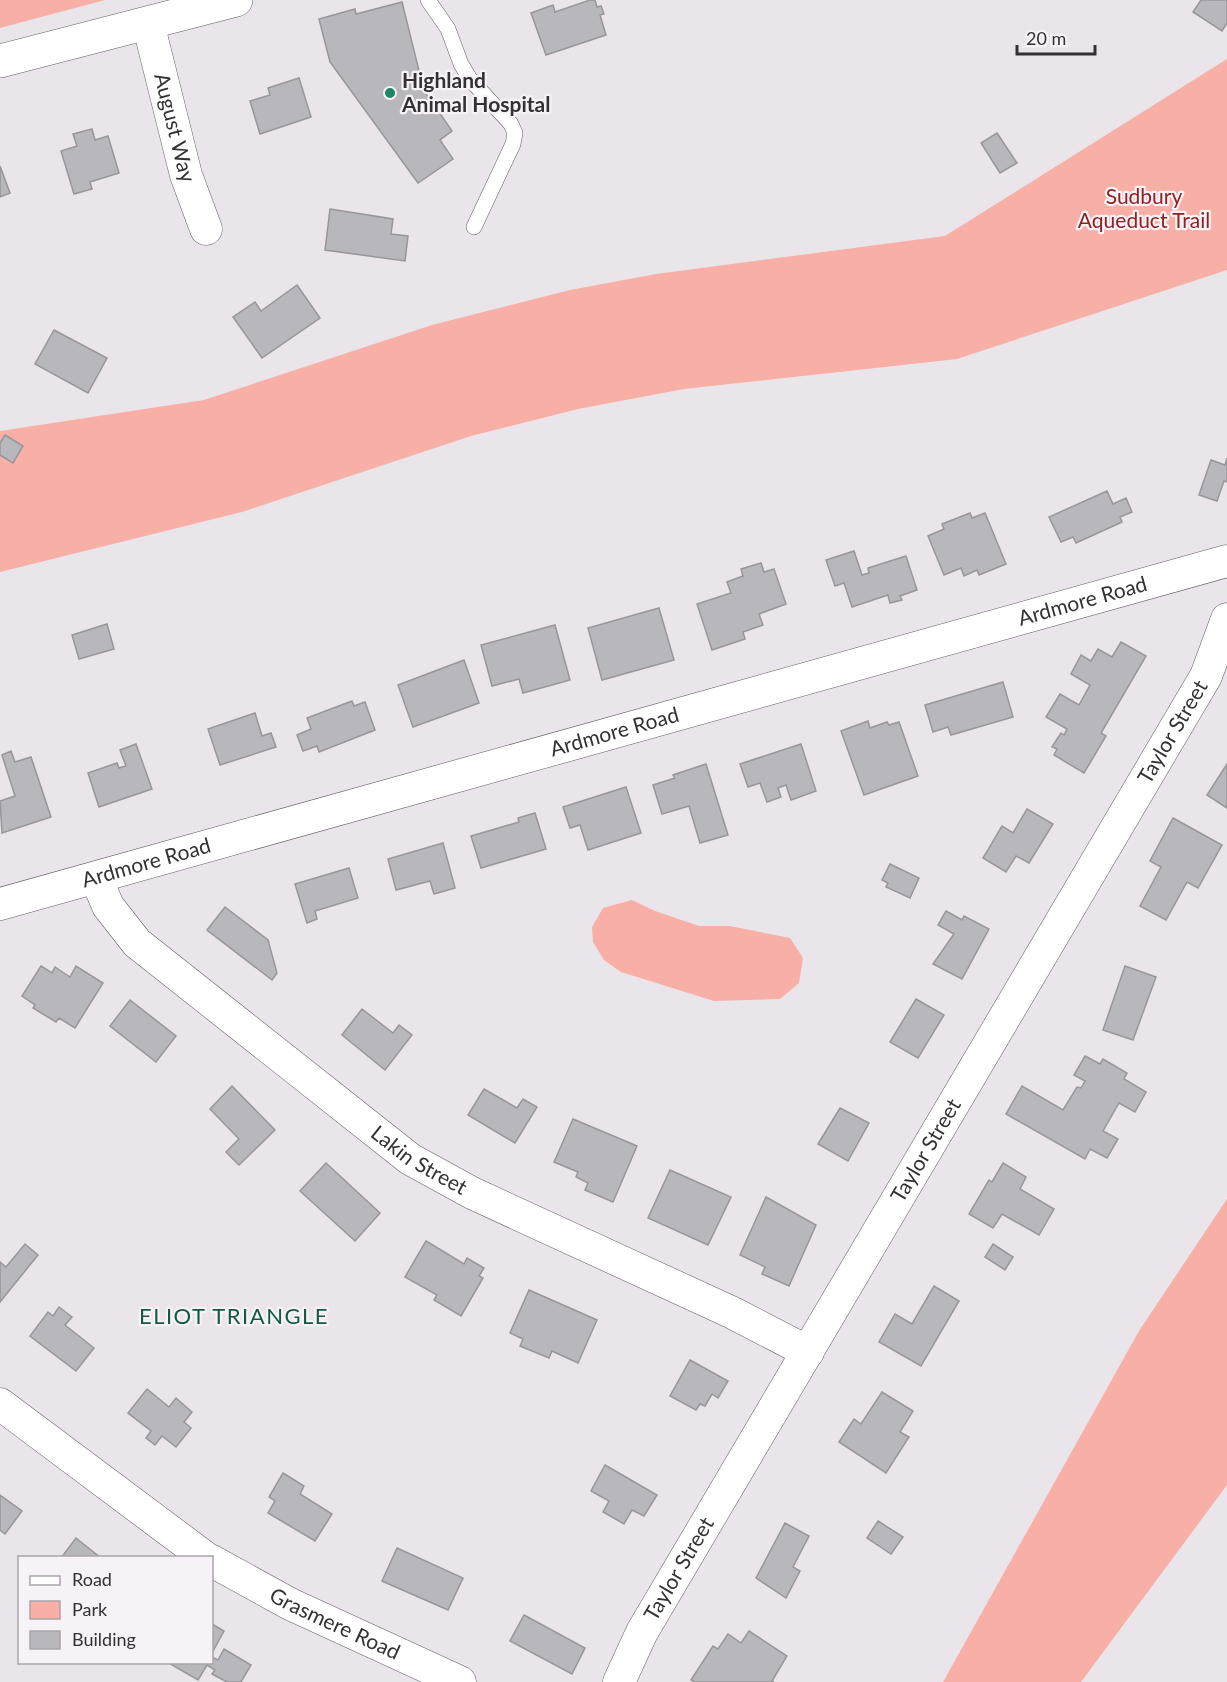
<svg xmlns="http://www.w3.org/2000/svg" width="1227" height="1682" viewBox="0 0 1227 1682" font-family="Lato,sans-serif">
	<style>
		.green { fill: #f8afa5 }
		.building { fill: #b8b7bd; stroke: #96969c; stroke-width: 1.5 }
		.lines { fill: none; stroke-linecap: round; stroke-linejoin: round }
		.service-casing { stroke: #635f63; stroke-width: 16 }
		.minor-casing { stroke: #635f63; stroke-width: 33 }
		.tertiary-casing { stroke: #635f63; stroke-width: 34 }
		.service { stroke: #fff; stroke-width: 15 }
		.minor { stroke: #fff; stroke-width: 32 }
		.tertiary { stroke: #fff; stroke-width: 33 }
		.poi-dot { fill: #1c8764; stroke: #f7f2f8; stroke-width: 2 }
		.labels { text-anchor: middle; stroke-width: 4.5; stroke-linejoin: round; paint-order: stroke }
		.poi-label { font-size: 21px; font-weight: bold; fill: #333133; stroke: #f7f2f8; text-anchor: start }
		.street-label { font-size: 21px; fill: #333133; stroke: #f7f2f8 }
		.park-label { font-size: 21px; fill: #8f211e; stroke: #f7f2f8 }
		.neighbourhood-label { font-size: 22px; letter-spacing: 1.5px; fill: #125a42; stroke: #f7f2f8 }
	</style>
	<rect width="100%" height="100%" fill="#eae5ea"/>
	<g class="green">
		<path d="M 0,0 L 105,0 L 0,28 Z"/>
		<path d="M 1227,59 L 1227,270 L 957,359 L 684,389 L 578,409 L 471,436 L 242,512 L 0,572 L 0,431 L 204,400 L 432,325 L 570,290 L 656,274 L 945,236 Z"/>
		<path d="M 632,900 L 655,911 L 699,926 L 730,926 L 790,938 L 803,958 L 799,983 L 780,999 L 714,1001 L 621,972 L 604,960 L 593,942 L 592,927 L 603,908 Z"/>
		<path d="M 1227,1199 L 1227,1485 L 1081,1682 L 943,1682 L 1139,1331 Z"/>
	</g>
	<g class="building">
		<path d="M 590,0 L 595,0 L 597,7 L 601,6 L 604,14 L 600,15 L 606,35 L 546,55 L 531,13 L 553,5 L 555,12 Z"/>
		<path d="M 1201,0 L 1227,0 L 1227,23 L 1222,31 L 1193,12 Z"/>
		<path d="M 402,2 L 423,87 L 429,99 L 427,100 L 431,114 L 439,112 L 452,131 L 440,140 L 453,159 L 418,183 L 330,62 L 319,19 L 355,9 L 356,14 Z"/>
		<path d="M 299,78 L 311,117 L 260,134 L 250,101 L 270,95 L 268,88 Z"/>
		<path d="M 92,129 L 95,140 L 108,136 L 119,173 L 90,182 L 92,189 L 74,194 L 61,151 L 77,146 L 73,134 Z"/>
		<path d="M 997,133 L 1017,163 L 1000,173 L 981,143 Z"/>
		<path d="M 0,166 L 10,193 L 0,197 Z"/>
		<path d="M 330,209 L 393,219 L 391,234 L 408,236 L 405,261 L 325,250 Z"/>
		<path d="M 297,285 L 320,318 L 262,358 L 233,317 L 255,302 L 261,311 Z"/>
		<path d="M 54,330 L 107,358 L 88,393 L 35,364 Z"/>
		<path d="M 5,435 L 23,446 L 13,463 L 0,455 L 0,443 Z"/>
		<path d="M 1227,458 L 1227,482 L 1224,481 L 1217,501 L 1199,495 L 1211,460 L 1225,465 Z"/>
		<path d="M 1107,491 L 1113,504 L 1126,498 L 1132,512 L 1120,517 L 1122,522 L 1076,543 L 1073,537 L 1061,542 L 1049,517 Z"/>
		<path d="M 970,513 L 972,518 L 985,513 L 1006,564 L 979,575 L 977,570 L 964,576 L 961,568 L 944,575 L 928,536 L 944,529 L 942,524 Z"/>
		<path d="M 854,551 L 862,575 L 869,573 L 868,568 L 906,556 L 917,590 L 900,596 L 902,600 L 890,603 L 888,595 L 852,607 L 844,583 L 835,586 L 826,560 Z"/>
		<path d="M 761,563 L 764,572 L 774,569 L 786,604 L 759,614 L 763,625 L 743,632 L 745,639 L 712,650 L 697,604 L 731,593 L 727,582 L 743,576 L 741,569 Z"/>
		<path d="M 659,608 L 674,660 L 602,680 L 588,628 Z"/>
		<path d="M 107,624 L 114,649 L 79,659 L 72,635 Z"/>
		<path d="M 555,625 L 570,680 L 523,693 L 519,679 L 492,686 L 481,645 Z"/>
		<path d="M 1121,642 L 1146,656 L 1101,733 L 1106,736 L 1084,773 L 1054,755 L 1057,749 L 1052,747 L 1061,733 L 1064,735 L 1067,729 L 1046,717 L 1060,694 L 1079,705 L 1090,685 L 1071,674 L 1081,655 L 1091,661 L 1098,649 L 1112,657 Z"/>
		<path d="M 464,660 L 479,703 L 413,727 L 398,685 Z"/>
		<path d="M 1003,682 L 1013,717 L 951,735 L 948,727 L 933,732 L 925,705 Z"/>
		<path d="M 352,701 L 354,706 L 365,702 L 375,730 L 319,752 L 317,746 L 303,751 L 297,735 L 311,729 L 307,718 Z"/>
		<path d="M 255,713 L 262,736 L 271,733 L 276,747 L 220,765 L 208,729 Z"/>
		<path d="M 868,721 L 870,728 L 887,722 L 889,725 L 899,722 L 918,776 L 864,795 L 841,731 Z"/>
		<path d="M 136,744 L 152,789 L 99,807 L 88,773 L 117,763 L 119,768 L 126,766 L 120,750 Z"/>
		<path d="M 801,744 L 816,791 L 791,800 L 786,785 L 778,788 L 781,797 L 767,802 L 760,783 L 748,787 L 740,764 Z"/>
		<path d="M 11,751 L 15,762 L 31,757 L 51,817 L 2,833 L 0,801 L 15,796 L 2,755 Z"/>
		<path d="M 706,764 L 728,835 L 700,843 L 689,806 L 662,814 L 653,785 L 675,778 L 673,775 Z"/>
		<path d="M 1227,764 L 1227,808 L 1207,795 Z"/>
		<path d="M 626,787 L 641,833 L 588,850 L 580,825 L 570,828 L 563,807 Z"/>
		<path d="M 1027,809 L 1053,824 L 1029,863 L 1016,856 L 1006,872 L 983,858 L 1002,826 L 1013,833 Z"/>
		<path d="M 535,813 L 546,849 L 481,868 L 471,836 L 519,822 L 518,818 Z"/>
		<path d="M 1173,818 L 1222,845 L 1198,888 L 1187,882 L 1166,920 L 1140,906 L 1161,867 L 1150,861 Z"/>
		<path d="M 443,843 L 455,888 L 434,894 L 430,881 L 396,890 L 388,859 Z"/>
		<path d="M 890,864 L 919,878 L 910,898 L 886,887 L 888,883 L 882,880 Z"/>
		<path d="M 349,868 L 358,898 L 315,911 L 317,919 L 307,923 L 295,884 Z"/>
		<path d="M 225,907 L 268,940 L 277,973 L 272,980 L 207,930 Z"/>
		<path d="M 946,911 L 962,920 L 964,916 L 989,929 L 962,979 L 933,964 L 954,934 L 938,925 Z"/>
		<path d="M 41,966 L 52,973 L 55,967 L 70,977 L 76,966 L 103,983 L 75,1028 L 59,1018 L 56,1022 L 33,1008 L 35,1005 L 22,996 Z"/>
		<path d="M 1125,966 L 1156,977 L 1133,1040 L 1103,1030 Z"/>
		<path d="M 916,999 L 944,1015 L 918,1058 L 890,1042 Z"/>
		<path d="M 130,1000 L 176,1036 L 156,1062 L 110,1026 Z"/>
		<path d="M 362,1009 L 393,1033 L 399,1025 L 412,1035 L 385,1070 L 342,1035 Z"/>
		<path d="M 1085,1056 L 1100,1064 L 1103,1059 L 1127,1073 L 1124,1079 L 1146,1092 L 1135,1112 L 1119,1103 L 1103,1131 L 1118,1139 L 1107,1158 L 1090,1149 L 1085,1159 L 1006,1114 L 1022,1086 L 1063,1110 L 1077,1087 L 1081,1088 L 1085,1081 L 1074,1075 Z"/>
		<path d="M 232,1086 L 275,1130 L 239,1165 L 226,1152 L 239,1139 L 210,1109 Z"/>
		<path d="M 484,1089 L 517,1108 L 523,1099 L 537,1107 L 515,1143 L 468,1115 Z"/>
		<path d="M 840,1108 L 869,1123 L 848,1161 L 818,1144 Z"/>
		<path d="M 573,1119 L 637,1146 L 613,1202 L 585,1190 L 588,1183 L 576,1177 L 578,1172 L 554,1162 Z"/>
		<path d="M 326,1163 L 380,1213 L 355,1241 L 300,1191 Z"/>
		<path d="M 1003,1163 L 1026,1177 L 1020,1189 L 1054,1209 L 1039,1235 L 1002,1214 L 993,1228 L 969,1214 L 989,1180 L 992,1182 Z"/>
		<path d="M 670,1170 L 731,1197 L 708,1245 L 648,1218 Z"/>
		<path d="M 766,1197 L 816,1225 L 789,1286 L 762,1274 L 765,1267 L 740,1255 Z"/>
		<path d="M 426,1241 L 464,1264 L 467,1258 L 484,1268 L 479,1276 L 483,1278 L 461,1316 L 434,1300 L 437,1295 L 405,1277 Z"/>
		<path d="M 25,1244 L 38,1255 L 0,1302 L 0,1262 L 6,1267 Z"/>
		<path d="M 993,1244 L 1013,1257 L 1005,1270 L 985,1257 Z"/>
		<path d="M 934,1286 L 959,1301 L 921,1366 L 879,1342 L 895,1314 L 912,1324 Z"/>
		<path d="M 529,1290 L 597,1320 L 578,1363 L 552,1351 L 549,1358 L 520,1346 L 523,1339 L 510,1333 Z"/>
		<path d="M 59,1307 L 72,1317 L 65,1325 L 94,1348 L 76,1371 L 30,1336 L 48,1312 L 53,1316 Z"/>
		<path d="M 690,1360 L 728,1381 L 718,1398 L 712,1394 L 705,1406 L 700,1404 L 696,1410 L 670,1396 Z"/>
		<path d="M 147,1389 L 169,1407 L 176,1398 L 192,1412 L 184,1422 L 191,1428 L 176,1447 L 162,1436 L 155,1445 L 146,1438 L 151,1431 L 128,1413 Z"/>
		<path d="M 882,1392 L 913,1411 L 900,1432 L 909,1437 L 886,1473 L 839,1442 L 854,1419 L 861,1424 Z"/>
		<path d="M 605,1465 L 657,1495 L 644,1516 L 632,1510 L 624,1524 L 603,1512 L 609,1501 L 591,1491 Z"/>
		<path d="M 283,1473 L 304,1486 L 300,1494 L 332,1514 L 315,1541 L 268,1513 L 275,1501 L 269,1497 Z"/>
		<path d="M 0,1495 L 22,1511 L 5,1534 L 0,1530 Z"/>
		<path d="M 878,1521 L 903,1537 L 891,1554 L 867,1538 Z"/>
		<path d="M 785,1523 L 809,1536 L 793,1567 L 800,1571 L 786,1598 L 756,1578 Z"/>
		<path d="M 76,1538 L 101,1558 L 61,1558 Z"/>
		<path d="M 397,1548 L 463,1578 L 448,1610 L 382,1581 Z"/>
		<path d="M 524,1615 L 585,1648 L 572,1674 L 510,1641 Z"/>
		<path d="M 212,1624 L 224,1631 L 212,1653 Z"/>
		<path d="M 749,1631 L 787,1656 L 772,1681 L 774,1682 L 695,1682 L 691,1680 L 713,1646 L 718,1649 L 728,1634 L 741,1643 Z"/>
		<path d="M 224,1649 L 251,1665 L 241,1682 L 227,1682 L 212,1674 L 215,1670 L 207,1665 L 198,1680 L 167,1662 L 212,1662 L 212,1657 L 218,1660 Z"/>
	</g>
	<g class="lines">
		<g class="service-casing">
			<path id="service" d="M 428,0 L 448,29 L 461,64 L 470,79 L 511,124 L 515,133 L 513,144 L 474,227"/>
		</g>
		<g class="minor-casing">
			<g id="minor">
				<path id="s1" d="M 148,23 L 186,175 L 206,229"/>
				<path id="s2" d="M 96,878 L 108,906 L 137,943 L 410,1159 L 472,1193 L 733,1313 L 808,1352"/>
				<path id="s3" d="M 0,904 L 1227,561"/>
				<path d="M 0,1404 L 206,1558"/>
				<path id="s4" d="M 212,1561 L 290,1604 L 460,1682"/>
				<path id="s5" d="M 619,1682 L 642,1632 L 1206,676 L 1227,619"/>
			</g>
		</g>
		<g class="tertiary-casing">
			<path id="tertiary" d="M 0,61 L 236,0"/>
		</g>
		<use href="#service" class="service"/>
		<use href="#minor" class="minor"/>
		<use href="#tertiary" class="tertiary"/>
	</g>
	<circle class="poi-dot" cx="390" cy="93" r="6"/>
	<g class="labels">
		<g class="poi-label">
			<text x="402" y="88">Highland<tspan x="402" dy="24">Animal Hospital</tspan></text>
		</g>
		<g class="street-label">
			<text dy="7" stroke="none"><textPath href="#s1" startOffset="108">August Way</textPath></text>
			<text dy="7" stroke="none"><textPath href="#s3" startOffset="1124">Ardmore Road</textPath></text>
			<text dy="7" stroke="none"><textPath href="#s3" startOffset="638">Ardmore Road</textPath></text>
			<text dy="7" stroke="none"><textPath href="#s5" startOffset="1100">Taylor Street</textPath></text>
			<text dy="7" stroke="none"><textPath href="#s3" startOffset="152">Ardmore Road</textPath></text>
			<text dy="7" stroke="none"><textPath href="#s5" startOffset="614">Taylor Street</textPath></text>
			<text dy="7" stroke="none"><textPath href="#s2" startOffset="434">Lakin Street</textPath></text>
			<text dy="7" stroke="none"><textPath href="#s5" startOffset="128">Taylor Street</textPath></text>
			<text dy="7" stroke="none"><textPath href="#s4" startOffset="138">Grasmere Road</textPath></text>
		</g>
		<g class="park-label">
			<text x="1144" y="204">Sudbury<tspan x="1144" dy="24">Aqueduct Trail</tspan></text>
		</g>
		<g class="neighbourhood-label">
			<text x="234" y="1324">ELIOT TRIANGLE</text>
		</g>
	</g>
	<rect x="18" y="1556" width="195" height="108" fill="#f7f2f8" stroke="#a9a5a9" stroke-width="1.5"/>
	<rect x="30" y="1576" width="30" height="9" fill="#ffffff" stroke="#a9a5a9" stroke-width="1.5"/>
	<text x="72" y="1586" font-size="18" fill="#333133">Road</text>
	<rect x="30" y="1601" width="30" height="18" fill="#f8afa5" stroke="#a9a5a9" stroke-width="1.5"/>
	<text x="72" y="1616" font-size="18" fill="#333133">Park</text>
	<rect x="30" y="1631" width="30" height="18" fill="#b8b7bd" stroke="#a9a5a9" stroke-width="1.5"/>
	<text x="72" y="1646" font-size="18" fill="#333133">Building</text>
	<path d="M1017 45v9h78v-9" fill="none" stroke="#333133" stroke-width="3"/>
	<text x="1026" y="45" font-size="18" fill="#333133" stroke="#f7f2f8" stroke-width="4.5" paint-order="stroke">20 m</text>
</svg>
